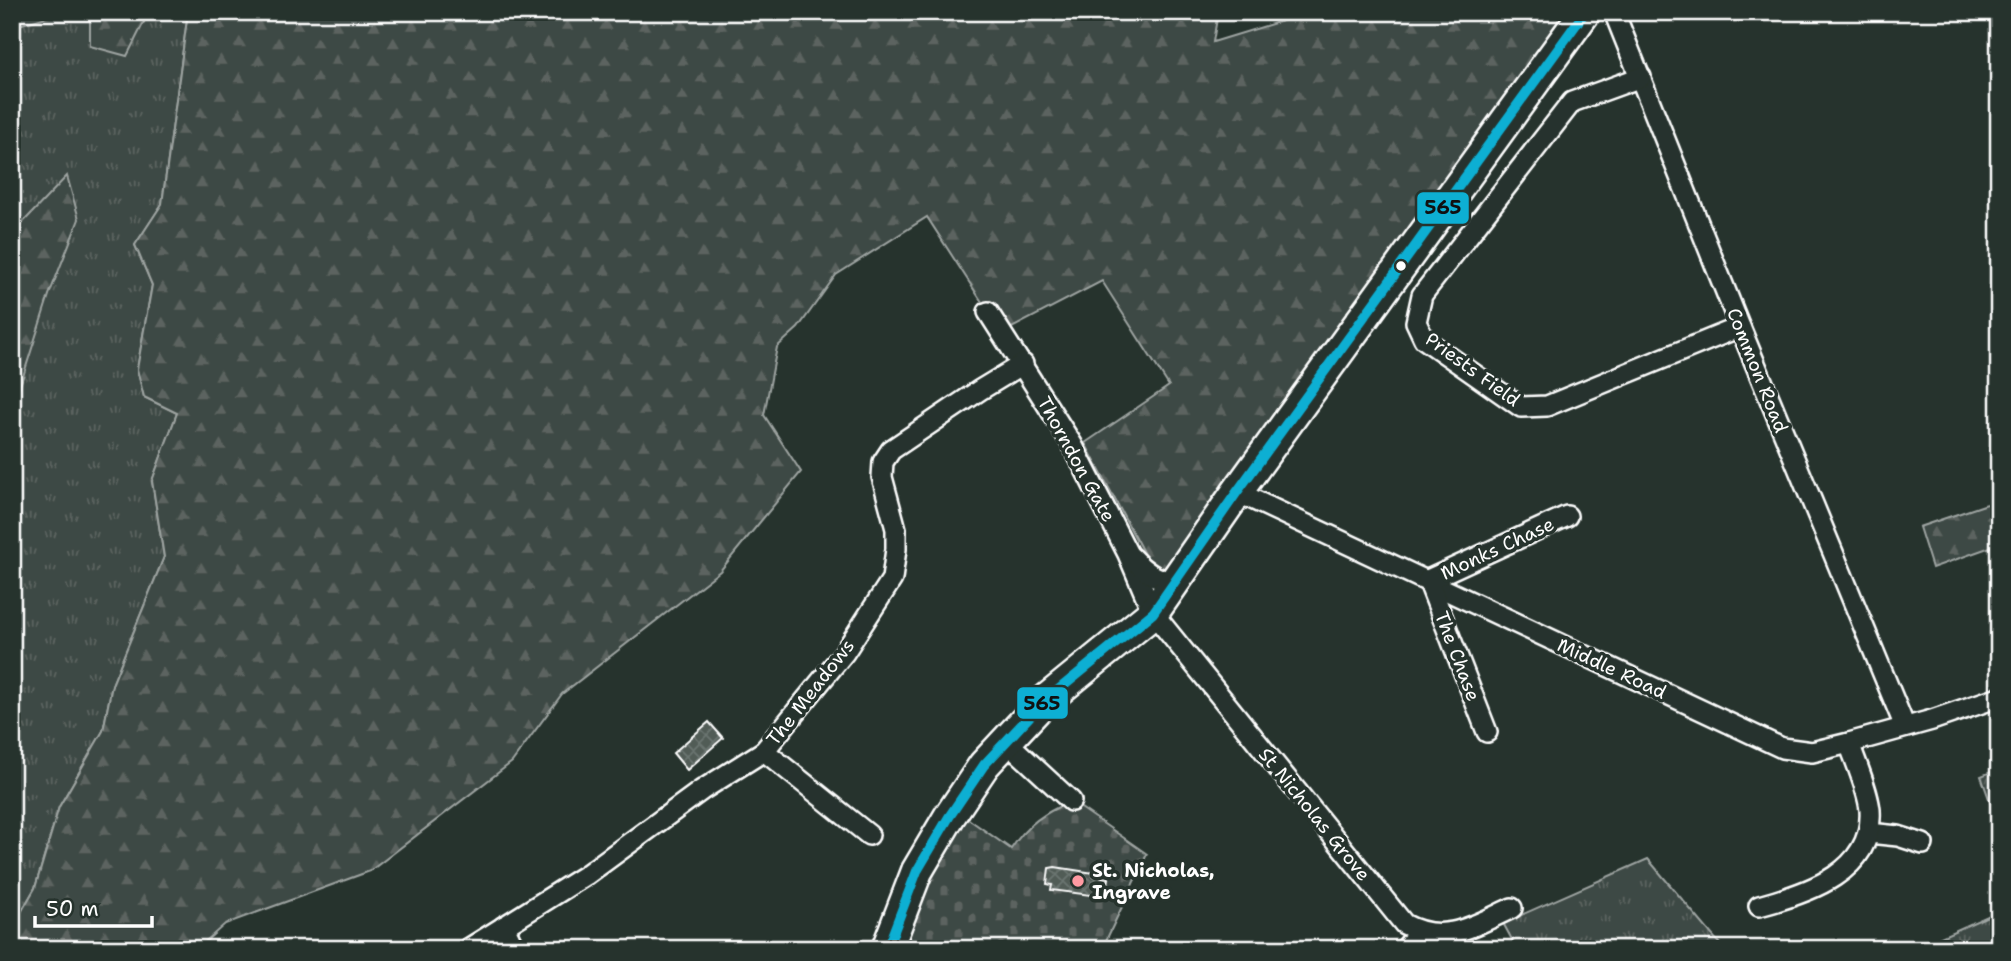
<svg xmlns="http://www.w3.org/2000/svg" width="2011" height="961" viewBox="0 0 2011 961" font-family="'Shantell Sans',sans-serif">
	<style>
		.grass { fill: url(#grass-tufts); stroke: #9ea4a2; stroke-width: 2 }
		.forest { fill: url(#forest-firs); stroke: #9ea4a2; stroke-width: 2 }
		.cemetery { fill: url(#cemetery-stones); stroke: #9ea4a2; stroke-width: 2 }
		.building { fill: url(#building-cross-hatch); stroke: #fff; stroke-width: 2 }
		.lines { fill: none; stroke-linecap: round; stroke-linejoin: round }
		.minor-casing { stroke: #fff; stroke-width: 24 }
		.primary-casing { stroke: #fff; stroke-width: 35 }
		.minor { stroke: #26332d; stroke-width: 19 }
		.primary { stroke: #26332d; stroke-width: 30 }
		.bus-1-casing { stroke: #26332d; stroke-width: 16 }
		.bus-1 { stroke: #0dafd3; stroke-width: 10 }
		.bus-dot { fill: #fff; stroke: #26332d; stroke-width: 2.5 }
		.poi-dot { fill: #ff9aa2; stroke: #26332d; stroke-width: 2.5 }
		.labels { text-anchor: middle; stroke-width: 7; stroke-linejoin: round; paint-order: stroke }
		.street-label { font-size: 19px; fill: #fff; stroke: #26332d }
		.poi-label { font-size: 19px; font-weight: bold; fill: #fff; stroke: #26332d; text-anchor: start }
		.line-badge { stroke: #26332d; stroke-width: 2.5 }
		.pale-badge-label { font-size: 19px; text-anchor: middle; font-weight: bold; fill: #111 }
	</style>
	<defs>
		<pattern id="grass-tufts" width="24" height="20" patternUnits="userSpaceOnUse" patternTransform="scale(1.75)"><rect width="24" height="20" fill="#3e4944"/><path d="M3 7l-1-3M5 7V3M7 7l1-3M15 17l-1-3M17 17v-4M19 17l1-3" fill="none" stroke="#5b6460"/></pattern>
		<pattern id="forest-firs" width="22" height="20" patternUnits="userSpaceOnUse" patternTransform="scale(1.75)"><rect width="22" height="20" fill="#3e4944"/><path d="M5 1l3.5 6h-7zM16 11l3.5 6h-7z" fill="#5b6460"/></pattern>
		<pattern id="cemetery-stones" width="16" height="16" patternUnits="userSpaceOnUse" patternTransform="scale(1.75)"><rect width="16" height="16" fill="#3e4944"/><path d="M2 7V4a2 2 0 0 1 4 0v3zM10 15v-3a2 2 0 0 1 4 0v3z" fill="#5b6460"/></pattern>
		<pattern id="building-cross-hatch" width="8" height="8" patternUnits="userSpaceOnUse" patternTransform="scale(1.75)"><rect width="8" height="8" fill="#515c57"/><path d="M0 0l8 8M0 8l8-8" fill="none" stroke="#6b7470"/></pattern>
	</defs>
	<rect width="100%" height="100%" fill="#26332d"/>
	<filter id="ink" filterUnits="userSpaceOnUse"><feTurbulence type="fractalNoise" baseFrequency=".0143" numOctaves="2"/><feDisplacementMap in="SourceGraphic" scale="14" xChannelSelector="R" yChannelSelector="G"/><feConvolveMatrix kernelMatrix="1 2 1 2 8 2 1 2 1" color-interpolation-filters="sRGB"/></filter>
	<g filter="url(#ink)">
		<g class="grass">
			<path d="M 12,12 L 188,12 L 162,204 L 135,245 L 152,285 L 137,369 L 144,397 L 177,413 L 152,481 L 164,557 L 112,685 L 103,731 L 59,807 L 35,888 L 12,928 Z"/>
			<path d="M 1999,769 L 1999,827 L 1981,776 Z"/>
			<path d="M 1648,859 L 1724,949 L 1517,949 L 1503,923 Z"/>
			<path d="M 1999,911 L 1999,949 L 1914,949 Z"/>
		</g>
		<g class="forest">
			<path d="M 12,12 L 149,12 L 127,56 L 90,46 L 90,17 L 57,14 L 12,27 Z"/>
			<path d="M 188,12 L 1218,12 L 1213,42 L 1308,13 L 1585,12 L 1177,579 L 1145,556 L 1085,443 L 1169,386 L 1102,281 L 1002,333 L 927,217 L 836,275 L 798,328 L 777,347 L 764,415 L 801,472 L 720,571 L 562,694 L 512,762 L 370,871 L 225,924 L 197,949 L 12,949 L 12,928 L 35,888 L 59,807 L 103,731 L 112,685 L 164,557 L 152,481 L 177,413 L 144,397 L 137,369 L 152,285 L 135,245 L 162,204 Z"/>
			<path d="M 67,176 L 79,219 L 49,295 L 19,389 L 12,432 L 12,234 Z"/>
			<path d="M 1999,500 L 1999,544 L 1932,568 L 1919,527 Z"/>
		</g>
		<path class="cemetery" d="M 1071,801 L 1147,854 L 1102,949 L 905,949 L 928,881 L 964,816 L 1011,849 C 1027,824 1044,813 1071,801 Z"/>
		<g class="building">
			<path d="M 709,722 L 723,738 L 687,770 L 673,753 Z"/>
			<path d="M 1055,867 L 1094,873 L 1093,876 L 1109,878 L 1106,897 L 1051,890 L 1052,885 L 1047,884 L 1049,868 Z"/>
		</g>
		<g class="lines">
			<g class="minor-casing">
				<g id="minor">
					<path d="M 1614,12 L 1740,327 L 1905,727"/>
					<path d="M 1641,77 L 1572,102 L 1422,295 L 1416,322 L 1424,339 L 1521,407 L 1547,406 L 1740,327"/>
					<path d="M 988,312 L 1072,444 L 1128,554 L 1153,613 L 1404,924 C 1444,946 1475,925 1512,908"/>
					<path d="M 1237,492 L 1782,748 L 1812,752 L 1849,743 L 1932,720 L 1999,697"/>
					<path d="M 1131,557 C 1144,571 1156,580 1175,582"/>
					<path d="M 1487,732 L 1428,580 L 1567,516"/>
					<path d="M 1006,741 L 1071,801"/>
					<path d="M 764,751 L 869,835"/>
					<path d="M 1869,833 L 1898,836 L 1923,844"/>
					<path d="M 1759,906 C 1808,893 1874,872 1870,810 C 1868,790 1856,763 1849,743"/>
					<path d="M 504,926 L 515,949"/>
					<path d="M 468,949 L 586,875 L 702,790 L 764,751 L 844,653 L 892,579 L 896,549 L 896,529 L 882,477 L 883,462 L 891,450 L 980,390 L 1023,364"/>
					<path d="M 1405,949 L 1419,932"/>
				</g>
			</g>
			<g class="primary-casing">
				<path id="primary" d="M 887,949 L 917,871 L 949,817 L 984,765 L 1041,704 L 1153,613 L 1237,492 L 1585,12"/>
			</g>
			<use href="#minor" class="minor"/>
			<use href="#primary" class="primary"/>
			<g class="bus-1-casing">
				<path id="bus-1" d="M 887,949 L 917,871 L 949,817 L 984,765 L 1041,704 L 1153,613 L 1237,492 L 1585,12"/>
			</g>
			<use href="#bus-1" class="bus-1"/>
		</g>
	</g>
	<circle class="bus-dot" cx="1401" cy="266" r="6"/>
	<circle class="poi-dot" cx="1078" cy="881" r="7"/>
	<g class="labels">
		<g class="street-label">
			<text transform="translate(1473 369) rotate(36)" y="7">Priests Field</text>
			<text transform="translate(1758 370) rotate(68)" y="7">Common Road</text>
			<text transform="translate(1077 459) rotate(61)" y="7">Thorndon Gate</text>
			<text transform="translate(1497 548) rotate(-25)" y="7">Monks Chase</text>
			<text transform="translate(1458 656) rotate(69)" y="7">The Chase</text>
			<text transform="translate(1612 668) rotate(25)" y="7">Middle Road</text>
			<text transform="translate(810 692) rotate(-52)" y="7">The Meadows</text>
			<text transform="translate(1315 814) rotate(51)" y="7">St Nicholas Grove</text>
		</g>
		<g class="poi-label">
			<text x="1092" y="877">St. Nicholas,<tspan x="1092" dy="22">Ingrave</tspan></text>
		</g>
	</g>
	<g class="line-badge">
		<rect x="1416" y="191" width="54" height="34" rx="7" fill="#0dafd3"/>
		<rect x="1016" y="686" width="53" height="34" rx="7" fill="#0dafd3"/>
	</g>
	<g class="pale-badge-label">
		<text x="1443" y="214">565</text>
		<text x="1042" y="710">565</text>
	</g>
	<rect width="2011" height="961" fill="none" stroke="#26332d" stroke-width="42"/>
	<rect x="21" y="21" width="1969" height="919" fill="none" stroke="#fff" stroke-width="2.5" filter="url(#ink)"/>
	<path d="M35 916v10h117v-10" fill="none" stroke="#ffffff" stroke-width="3.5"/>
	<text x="46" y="916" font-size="21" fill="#ffffff" stroke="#26332d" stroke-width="5" paint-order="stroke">50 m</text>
</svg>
